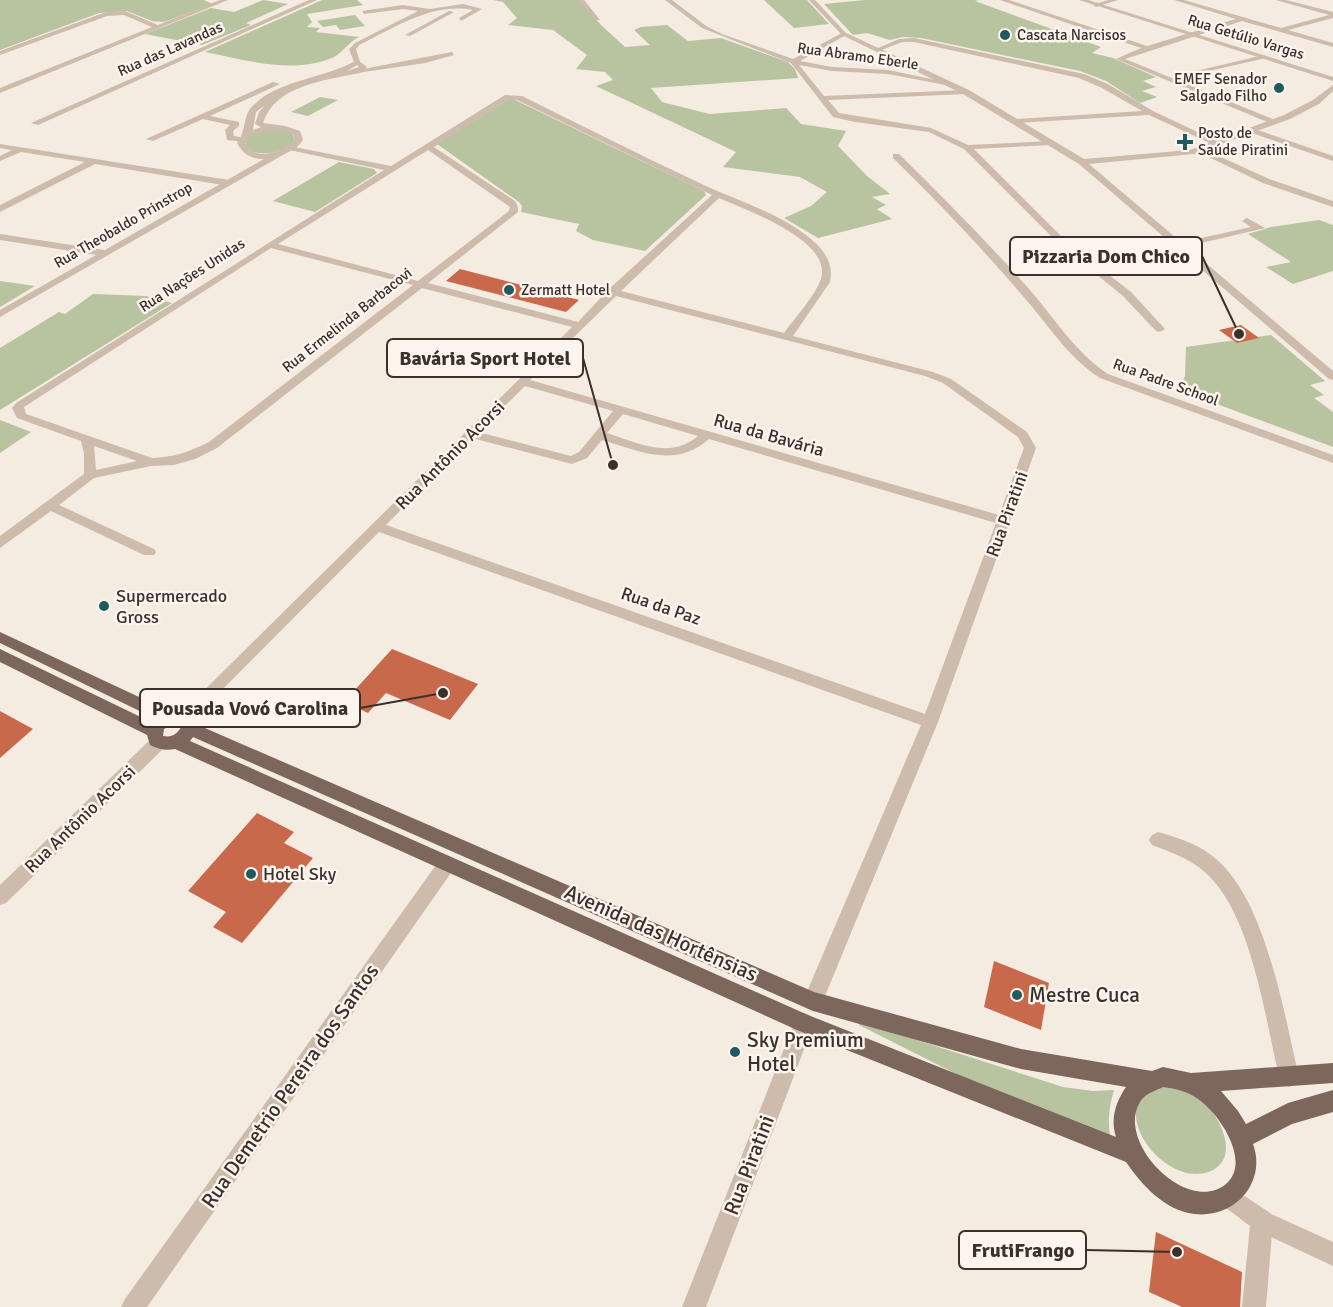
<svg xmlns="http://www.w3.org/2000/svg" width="1333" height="1307" viewBox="0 0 1333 1307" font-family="Signika,sans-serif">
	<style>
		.green { fill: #b8c4a0 }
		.building { fill: #c8694b }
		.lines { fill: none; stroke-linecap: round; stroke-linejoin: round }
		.minor { fill: #cdbbac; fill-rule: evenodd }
		.tertiary { fill: #cdbbac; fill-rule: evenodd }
		.primary { fill: #7d675c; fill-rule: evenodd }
		.poi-dot { fill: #1f5a5e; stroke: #fbf5ee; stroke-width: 2 }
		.labels { text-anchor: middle; stroke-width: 5; stroke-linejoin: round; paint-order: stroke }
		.far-poi-label { font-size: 15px; fill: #3b302b; stroke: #fbf5ee; text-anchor: start }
		.far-street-label { font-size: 15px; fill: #3b302b; stroke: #fbf5ee }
		.street-label { font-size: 18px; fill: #3b302b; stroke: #fbf5ee }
		.poi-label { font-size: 18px; fill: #3b302b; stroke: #fbf5ee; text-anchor: start }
		.near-street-label { font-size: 21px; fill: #3b302b; stroke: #fbf5ee }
		.near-poi-label { font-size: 21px; fill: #3b302b; stroke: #fbf5ee; text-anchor: start }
		.leader { fill: none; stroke: #3b302b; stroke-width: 2 }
		.callout-dot { fill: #3b302b; stroke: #fbf5ee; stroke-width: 2 }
		.callout { fill: #fbf5ee; stroke: #3b302b; stroke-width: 2 }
		.callout-label { font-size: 20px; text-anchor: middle; font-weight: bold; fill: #3b302b }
	</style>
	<rect width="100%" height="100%" fill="#f4ebe1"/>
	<g class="green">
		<path d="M 0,0 L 204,0 L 212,4 L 164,22 L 152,21 L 127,11 L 99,13 L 0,50 Z"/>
		<path d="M 263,0 L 288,4 L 246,23 L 251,25 L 202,45 L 145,34 L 211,8 L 234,12 Z"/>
		<path d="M 322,0 L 357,0 L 363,5 L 307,14 L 312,22 L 307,27 L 320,28 L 316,32 L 359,37 C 349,42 343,52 334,57 C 294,75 245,60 205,52 Z"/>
		<path d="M 493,0 L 579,0 L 601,25 L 625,47 L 650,45 L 634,30 L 641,27 L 667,25 L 688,41 L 721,38 L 788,62 L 795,69 L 798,78 L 651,88 L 662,102 L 710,114 L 786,108 L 801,124 L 846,131 L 838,146 L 867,176 L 890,194 L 872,197 L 886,205 L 877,209 L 892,219 L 818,238 L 784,218 L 811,206 L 827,192 L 800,177 L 723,167 L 736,152 L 596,86 L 613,80 L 605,72 L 576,69 L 587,55 L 553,30 L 508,25 L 517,18 L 503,2 Z"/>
		<path d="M 764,0 L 807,0 L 829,24 L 794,28 Z"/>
		<path d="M 865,0 L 979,0 L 975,1 L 1101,47 L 1092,53 L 1113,58 L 1156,77 L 1143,81 L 1156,87 L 1142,91 L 1157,97 L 1140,103 L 1106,81 L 1080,71 L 921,38 L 903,37 L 890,40 L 867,33 L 853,35 L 824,4 Z"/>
		<path d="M 355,15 L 365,26 L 340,30 L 336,25 L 323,27 L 317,21 Z"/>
		<path d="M 320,97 L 338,100 L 308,116 L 291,112 Z"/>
		<path d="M 509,99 L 513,99 L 704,191 L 706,195 L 645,251 L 593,240 L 576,231 L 579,224 L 521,212 L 522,206 L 519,202 L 437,144 Z"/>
		<path d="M 268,129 L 292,133 L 295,140 C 284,153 263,157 248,150 L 245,142 L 249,136 Z"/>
		<path d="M 339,162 L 374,169 L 377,173 L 315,212 L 273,201 Z"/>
		<path d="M 1319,220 L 1333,225 L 1333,271 L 1293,284 L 1266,267 L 1291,262 L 1248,234 L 1271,227 Z"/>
		<path d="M 0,281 L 35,286 L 0,307 Z"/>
		<path d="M 93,294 L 146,296 L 172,303 L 0,410 L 0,348 L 59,312 L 65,314 Z"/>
		<path d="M 1271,335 L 1325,381 L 1310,385 L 1324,395 L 1314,398 L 1333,412 L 1333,447 L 1179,390 L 1185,376 L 1186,347 Z"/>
		<path d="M 0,420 L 31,432 L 0,453 Z"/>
		<path d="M 861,1022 L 1063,1087 L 1093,1091 L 1114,1090 C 1109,1107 1107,1122 1111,1139 L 976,1084 L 859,1025 Z"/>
		<path d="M 1165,1084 C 1173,1087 1185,1088 1192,1092 C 1214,1104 1245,1156 1211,1171 C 1170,1189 1115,1122 1144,1094 C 1149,1089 1159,1087 1165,1084 Z"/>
	</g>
	<g class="building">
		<path d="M 460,269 L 579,300 L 566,312 L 446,281 Z"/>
		<path d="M 1241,325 L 1259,338 L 1237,343 L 1219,330 Z"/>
		<path d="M 392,649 L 478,684 L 450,720 L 386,693 L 368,713 L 344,702 Z"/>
		<path d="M 0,711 L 33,729 L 0,758 Z"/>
		<path d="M 257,813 L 294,832 L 284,843 L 313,858 L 242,943 L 213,927 L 226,912 L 188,891 Z"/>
		<path d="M 994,961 L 1049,983 L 1041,1030 L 984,1007 Z"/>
		<path d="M 1156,1232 L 1242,1272 L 1240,1307 L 1182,1307 L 1149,1292 Z"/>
	</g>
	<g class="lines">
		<g class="minor">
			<path d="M 220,0 L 228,0 L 0,93 L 0,88 L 152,27 L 124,15 L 107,16 L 0,55 L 0,51 L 106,12 L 125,11 L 158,25 Z"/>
			<path d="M 309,0 L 317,0 L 38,125 L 31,123 Z"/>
			<path d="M 578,0 L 584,0 L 600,20 L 596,20 Z"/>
			<path d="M 665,0 L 672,0 L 706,26 L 722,34 L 793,59 L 844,32 L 846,35 L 800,61 L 832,67 L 888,70 L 955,84 L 951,86 L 888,74 L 832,71 L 799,65 L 824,96 L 966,90 L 970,92 L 966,94 L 828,100 L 839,113 L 931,128 L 968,145 L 1053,141 L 1054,143 L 1050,145 L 974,149 L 1065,240 L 1093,262 L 1251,227 L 1242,221 L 1247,218 L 1265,228 L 1099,267 L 1131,292 L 1165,329 L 1160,332 L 1156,331 L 1123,296 L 1059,244 L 964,149 L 929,132 L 855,122 L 833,117 L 791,63 L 702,28 Z"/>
			<path d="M 1000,0 L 1009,0 L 1147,46 L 1236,19 L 1174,0 L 1184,0 L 1281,28 L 1329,15 L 1276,0 L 1286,0 L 1333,12 L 1333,18 L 1288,30 L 1333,43 L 1333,47 L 1242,21 L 1125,59 L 1275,120 L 1275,124 L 1272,124 L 1116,59 L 1141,48 Z"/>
			<path d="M 1108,0 L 1118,0 L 1096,7 L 1093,5 Z"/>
			<path d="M 463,4 L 482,9 L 461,21 L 459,18 L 473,10 C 432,2 394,28 359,45 L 356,49 L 360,62 L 357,64 L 354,62 L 349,49 L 355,43 L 418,11 L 403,9 L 364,14 L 362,11 L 403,5 L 430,9 Z"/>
			<path d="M 449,11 L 454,12 L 410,36 L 405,35 Z"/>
			<path d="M 914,38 L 1084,74 L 1108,84 L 1153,111 L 1221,143 L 1214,145 L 1149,115 L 1014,123 L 1014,119 L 1017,119 L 1142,111 L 1102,88 L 1079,78 L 914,42 L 902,42 L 879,51 L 876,49 L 899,39 Z"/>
			<path d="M 452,52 L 454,55 L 425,63 L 357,73 L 353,71 Z"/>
			<path d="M 1264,55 L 1266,58 L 1200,73 L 1196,71 Z"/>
			<path d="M 273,82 L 280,84 L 210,116 L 239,122 L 239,126 L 233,131 L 234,136 L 245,138 L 245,142 L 227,140 L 225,130 L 230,125 L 203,119 L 153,141 L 146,139 Z"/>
			<path d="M 505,95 L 522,96 C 583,126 644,157 706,186 C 741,202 781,214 811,239 C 825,251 834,264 830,282 L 793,336 L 933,372 L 951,379 L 1027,432 L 1036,448 L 938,722 L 820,1008 L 813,1011 L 806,1008 L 803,1001 L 921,725 L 379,532 L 191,721 L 185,723 L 179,721 L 177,717 L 572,327 L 422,288 L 217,448 L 195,459 L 174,465 L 151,466 L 94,478 L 59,505 L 154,549 L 156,552 L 154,555 L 144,555 L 51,511 L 0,548 L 0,536 L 84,474 L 84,453 L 81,441 L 17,418 L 12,408 L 16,403 L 384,170 L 289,150 L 289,146 L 391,166 ZM 509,99 L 517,100 L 712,195 L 608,290 L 578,322 L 428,283 L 518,212 L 518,207 L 515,201 L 434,147 ZM 428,150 L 510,207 L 509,211 L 418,281 L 278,244 ZM 719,198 C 745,210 833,240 821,279 C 815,296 794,319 784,333 L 621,291 ZM 271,248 L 413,285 L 209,442 C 189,452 174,457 152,458 L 26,414 L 24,407 ZM 616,296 L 925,376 L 943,383 L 1018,437 L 1024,448 L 999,515 L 530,380 ZM 525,386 L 613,411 L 579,452 L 571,456 L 478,432 ZM 623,414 L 698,436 C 670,460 638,443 607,433 ZM 472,438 L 572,464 L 587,458 L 602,440 C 640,451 675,469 709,439 L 996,523 L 925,714 L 386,525 ZM 94,446 L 137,461 L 96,470 Z"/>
			<path d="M 1252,128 L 1333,156 L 1333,161 L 1249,132 L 1248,130 Z"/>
			<path d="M 0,144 L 229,180 L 233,183 L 229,186 L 95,164 L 0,212 L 0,205 L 85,162 L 21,152 L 0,161 L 0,156 L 12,150 L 0,148 Z"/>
			<path d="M 1199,147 L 1269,179 L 1333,201 L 1333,207 L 1263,183 L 1196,151 L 1195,149 Z"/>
			<path d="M 893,154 L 899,154 C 944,198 988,243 1030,290 C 1055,319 1075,352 1108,374 L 1333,455 L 1333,463 L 1100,378 C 1067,357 1048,324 1022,295 C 981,247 938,202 893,158 Z"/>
			<path d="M 0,234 L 104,250 L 109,253 L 104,256 L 0,240 Z"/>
			<path d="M 1158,832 C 1179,838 1199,844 1216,859 C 1266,901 1284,1014 1299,1077 L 1296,1084 L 1289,1087 L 1282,1084 L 1279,1077 C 1265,1018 1251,907 1201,869 C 1186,857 1170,852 1152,845 L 1149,840 L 1152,835 Z"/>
			<path d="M 447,856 L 453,858 L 456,864 L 453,870 L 147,1307 L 121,1307 L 125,1299 L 441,858 Z"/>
			<path d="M 804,1013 L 811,1016 L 814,1023 L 706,1307 L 682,1307 L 797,1016 Z"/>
			<path d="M 1262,1210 L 1333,1242 L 1333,1266 L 1254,1229 L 1251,1221 L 1254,1213 Z"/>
		</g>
		<g class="tertiary">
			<path d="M 809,0 L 815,0 L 846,33 L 969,90 L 1084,159 L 1190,150 L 1284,115 L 1313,100 L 1333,85 L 1333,91 L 1319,104 L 1290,119 L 1194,154 L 1089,164 L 1333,371 L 1333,380 L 1329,379 L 1079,164 L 963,94 L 842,35 Z"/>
			<path d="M 1079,0 L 1088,0 L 1333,77 L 1333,81 Z"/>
			<path d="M 355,61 L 359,61 L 367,67 L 360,73 C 326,80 275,85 263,123 L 285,126 L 300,131 L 303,140 L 297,147 L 0,317 L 0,310 L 264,159 C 251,159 243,154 237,143 C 246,131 243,118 250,109 C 274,80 324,79 355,61 ZM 357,65 L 359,67 L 347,71 ZM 265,105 L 259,112 L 255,124 L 261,127 L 253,130 L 256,112 ZM 273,130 L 293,134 L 295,140 C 282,152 256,163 245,143 L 251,136 Z"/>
			<path d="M 159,735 L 165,737 L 167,742 L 165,747 L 6,903 L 0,905 L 0,885 L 153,737 Z"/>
			<path d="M 1230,1186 L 1270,1213 L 1273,1221 L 1266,1307 L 1242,1307 L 1250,1226 L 1222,1205 L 1219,1197 L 1222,1189 Z"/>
		</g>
		<path class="primary" d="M 0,632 L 169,711 L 180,709 L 195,715 L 198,725 L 814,992 L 1021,1049 L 1152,1071 L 1163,1067 L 1191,1073 L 1333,1063 L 1333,1083 L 1221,1091 L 1238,1111 L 1246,1124 L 1288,1103 L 1333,1090 L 1333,1112 L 1292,1124 L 1253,1144 C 1267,1182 1235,1219 1194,1214 C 1164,1210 1142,1185 1126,1162 L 797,1030 L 175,749 C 166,751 158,749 150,745 L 147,735 L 0,662 L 0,649 L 151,722 L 154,718 L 0,643 ZM 179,721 L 183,723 C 179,732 174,738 163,736 L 164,729 ZM 193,737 L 813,1011 L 1021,1069 L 1126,1087 C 1116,1102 1110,1118 1116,1137 L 808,1015 L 190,741 ZM 1163,1087 C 1176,1089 1187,1091 1198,1099 C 1219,1113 1252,1162 1226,1184 C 1186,1217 1110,1137 1143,1098 C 1148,1093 1157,1090 1163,1087 Z"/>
	</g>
	<g class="poi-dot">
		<circle cx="1005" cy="35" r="6"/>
		<circle cx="1279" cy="88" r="6"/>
		<path d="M1182 133h6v6h6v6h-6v6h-6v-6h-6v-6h6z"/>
		<circle cx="509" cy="290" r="6"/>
		<circle cx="104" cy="606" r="6"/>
		<circle cx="251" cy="874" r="6"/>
		<circle cx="1017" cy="995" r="6"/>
		<circle cx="735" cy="1052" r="6"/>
	</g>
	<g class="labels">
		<g class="far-poi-label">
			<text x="1017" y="40">Cascata Narcisos</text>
			<text x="1267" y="84" text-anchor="end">EMEF Senador<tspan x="1267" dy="17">Salgado Filho</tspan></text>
			<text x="1198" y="138">Posto de<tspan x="1198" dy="17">Saúde Piratini</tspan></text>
			<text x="521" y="295">Zermatt Hotel</text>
		</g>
		<g class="far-street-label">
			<text transform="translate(1246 37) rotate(17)" y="5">Rua Getúlio Vargas</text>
			<text transform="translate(170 49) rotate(-24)" y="5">Rua das Lavandas</text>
			<text transform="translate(858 56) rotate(8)" y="5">Rua Abramo Eberle</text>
			<text transform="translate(123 225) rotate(-30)" y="5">Rua Theobaldo Prinstrop</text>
			<text transform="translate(192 275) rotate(-33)" y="5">Rua Nações Unidas</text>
			<text transform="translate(347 320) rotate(-38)" y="5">Rua Ermelinda Barbacovi</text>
			<text transform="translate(1166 382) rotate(20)" y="5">Rua Padre School</text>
		</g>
		<g class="street-label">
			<text transform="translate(769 435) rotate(16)" y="6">Rua da Bavária</text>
			<text transform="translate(450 455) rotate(-45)" y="6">Rua Antônio Acorsi</text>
			<text transform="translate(1007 514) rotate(-70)" y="6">Rua Piratini</text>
			<text transform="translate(661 606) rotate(19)" y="6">Rua da Paz</text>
			<text transform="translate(80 819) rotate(-44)" y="6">Rua Antônio Acorsi</text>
		</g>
		<g class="poi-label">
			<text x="116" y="602">Supermercado<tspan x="116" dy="21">Gross</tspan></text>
			<text x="263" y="880">Hotel Sky</text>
		</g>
		<g class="near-street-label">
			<text transform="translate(661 933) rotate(24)" y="7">Avenida das Hortênsias</text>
			<text transform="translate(290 1086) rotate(-55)" y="7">Rua Demetrio Pereira dos Santos</text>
			<text transform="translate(749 1165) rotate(-69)" y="7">Rua Piratini</text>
		</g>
		<g class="near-poi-label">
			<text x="1029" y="1002">Mestre Cuca</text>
			<text x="747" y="1047">Sky Premium<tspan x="747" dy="24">Hotel</tspan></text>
		</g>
	</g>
	<path class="leader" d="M1239 334L1202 256M613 465L583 358M443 693L360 708M1177 1252L1086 1250"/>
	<g class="callout-dot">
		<circle cx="1239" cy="334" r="6"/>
		<circle cx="613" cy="465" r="6"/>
		<circle cx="443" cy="693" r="6"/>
		<circle cx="1177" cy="1252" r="6"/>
	</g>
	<g class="callout">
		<rect x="1010" y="237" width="192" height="38" rx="6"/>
		<rect x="387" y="339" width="196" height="38" rx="6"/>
		<rect x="140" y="689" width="220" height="38" rx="6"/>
		<rect x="959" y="1231" width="127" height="38" rx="6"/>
	</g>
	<g class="callout-label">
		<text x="1106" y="263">Pizzaria Dom Chico</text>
		<text x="485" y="365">Bavária Sport Hotel</text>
		<text x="250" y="715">Pousada Vovó Carolina</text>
		<text x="1023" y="1257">FrutiFrango</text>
	</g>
</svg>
